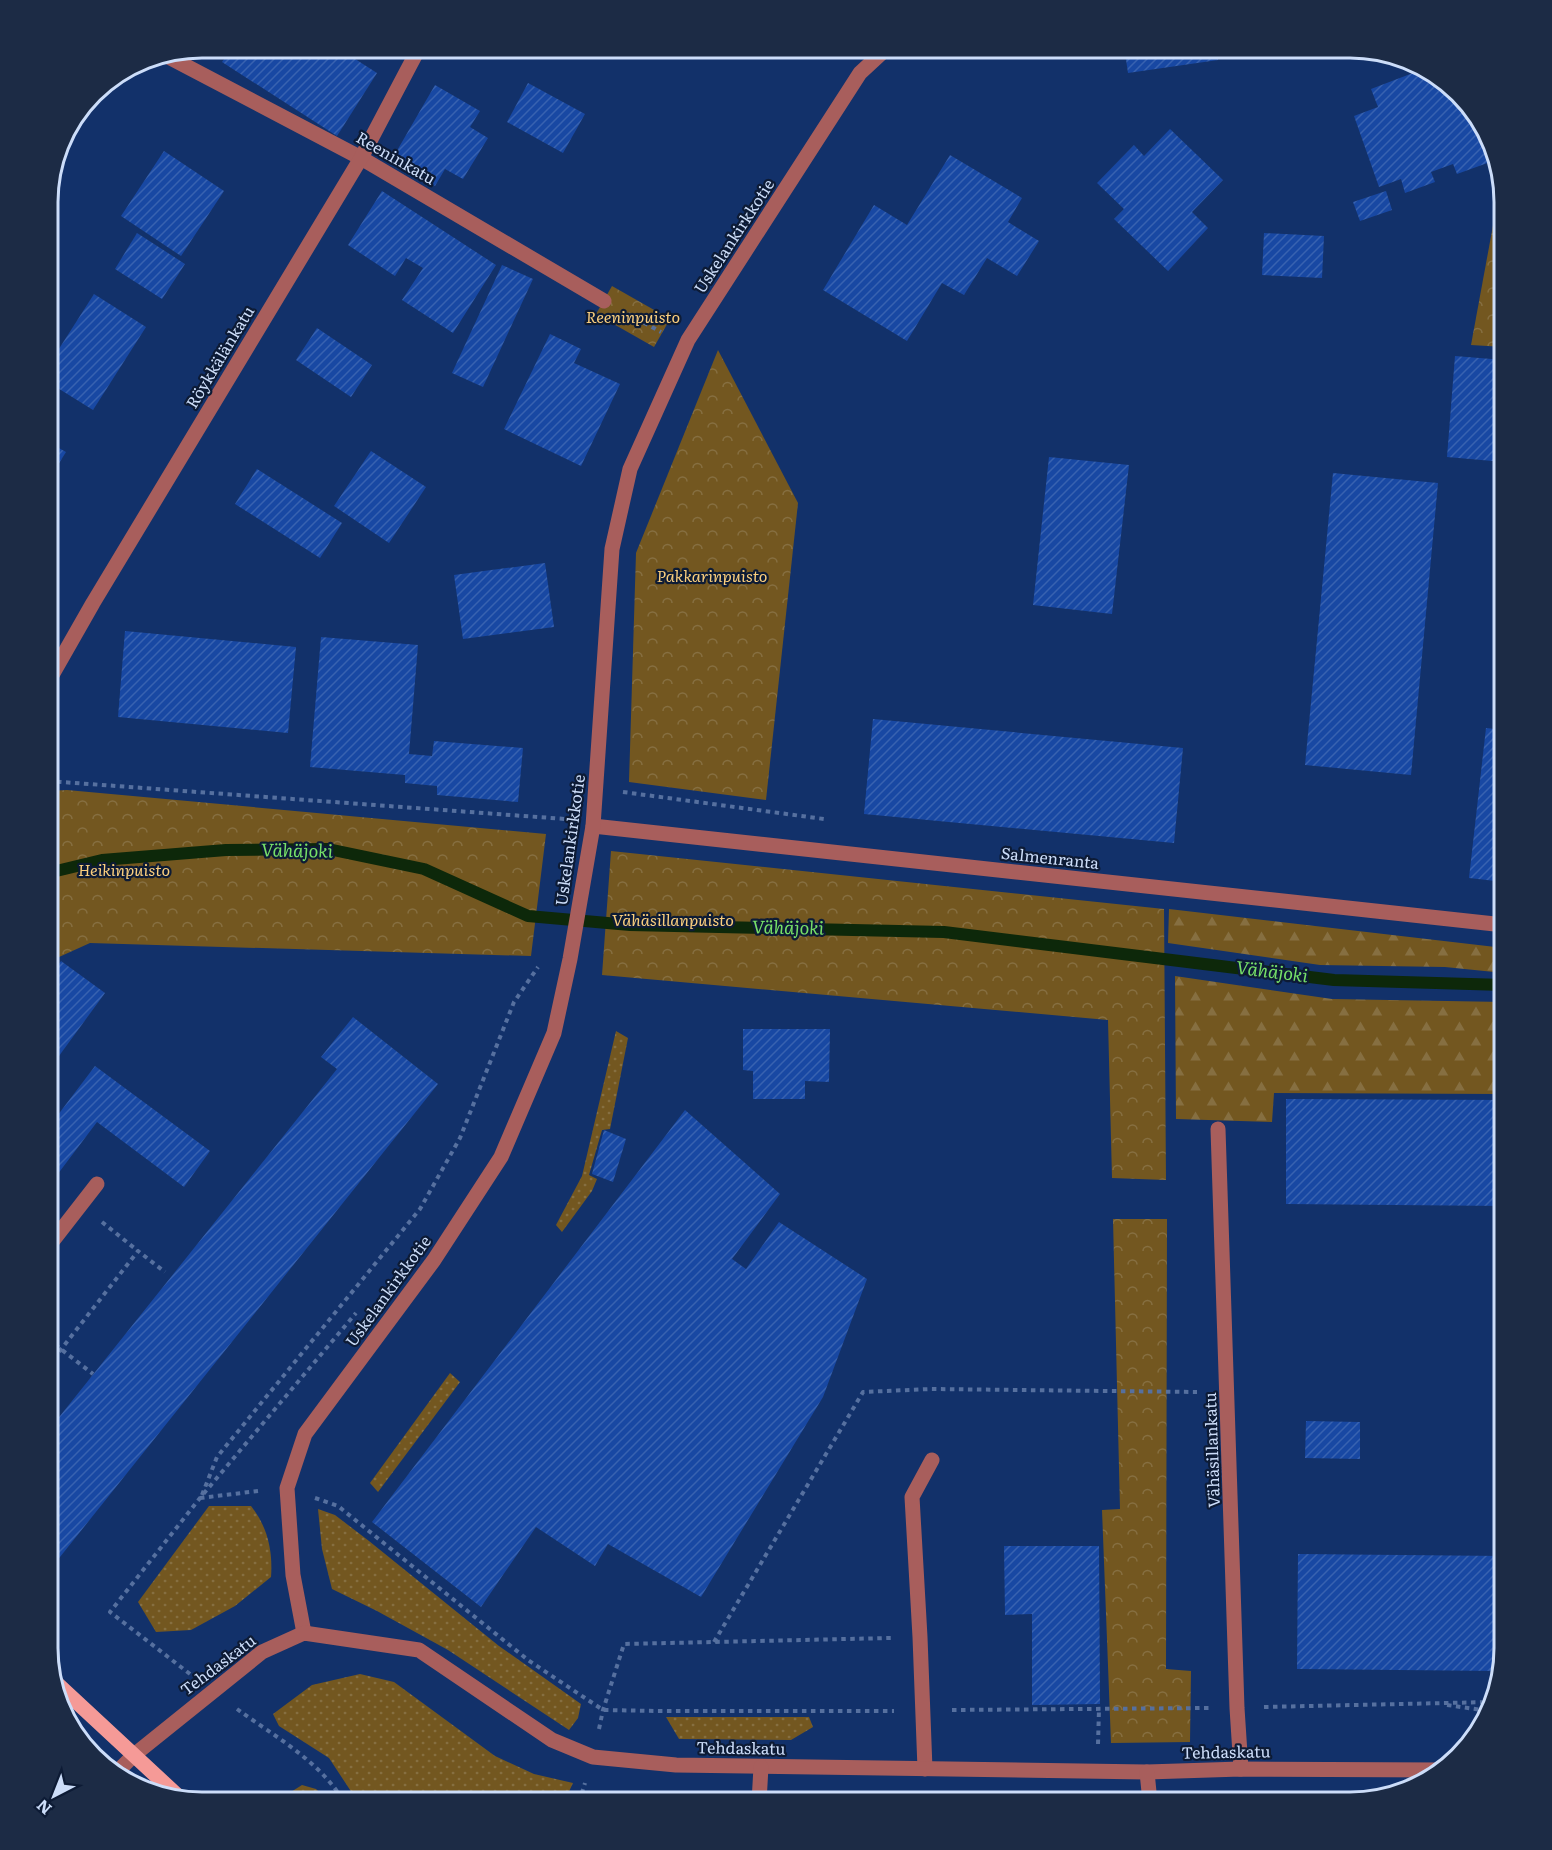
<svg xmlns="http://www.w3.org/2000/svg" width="1552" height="1850" viewBox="0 0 1552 1850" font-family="Literata,serif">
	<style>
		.grass { fill: url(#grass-dots) }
		.forest { fill: url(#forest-firs) }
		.park { fill: url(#park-crowns) }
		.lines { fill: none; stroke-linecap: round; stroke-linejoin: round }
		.stream { stroke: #0d280a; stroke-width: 12 }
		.building { fill: url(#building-hatch) }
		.path { stroke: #56709f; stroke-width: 4; stroke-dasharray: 4.5 4.5; stroke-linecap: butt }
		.minor { stroke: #a85e5c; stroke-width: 15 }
		.major { stroke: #f59a97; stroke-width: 15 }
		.labels { text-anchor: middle; stroke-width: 4.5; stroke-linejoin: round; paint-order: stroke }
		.street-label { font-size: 16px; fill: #ccddf9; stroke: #0d1b35 }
		.park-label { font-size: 16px; font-style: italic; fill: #fbcf7e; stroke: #0d1b35 }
		.water-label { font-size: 18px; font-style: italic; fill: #76df68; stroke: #0d1b35 }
		.rim { fill: none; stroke: #ccddf9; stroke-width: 3 }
	</style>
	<defs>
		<pattern id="grass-dots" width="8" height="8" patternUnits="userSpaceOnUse" patternTransform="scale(1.5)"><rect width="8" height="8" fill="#735720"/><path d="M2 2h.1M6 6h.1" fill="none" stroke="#866f41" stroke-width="1.8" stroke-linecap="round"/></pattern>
		<pattern id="forest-firs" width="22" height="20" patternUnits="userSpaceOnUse" patternTransform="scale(1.5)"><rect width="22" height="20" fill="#735720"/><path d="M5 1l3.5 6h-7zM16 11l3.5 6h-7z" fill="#866f41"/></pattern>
		<pattern id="park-crowns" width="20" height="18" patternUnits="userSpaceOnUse" patternTransform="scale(1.5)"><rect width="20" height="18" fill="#735720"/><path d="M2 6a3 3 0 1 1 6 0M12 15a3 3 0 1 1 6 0" fill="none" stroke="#866f41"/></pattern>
		<pattern id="building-hatch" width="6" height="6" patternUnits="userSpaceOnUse" patternTransform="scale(1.5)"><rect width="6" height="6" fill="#1848a3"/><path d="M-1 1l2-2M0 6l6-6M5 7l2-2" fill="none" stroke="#3862b0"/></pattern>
	</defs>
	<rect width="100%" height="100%" fill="#12316a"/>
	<g class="grass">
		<path d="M 616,1031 L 628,1038 L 610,1129 L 602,1130 L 589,1175 L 597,1179 L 592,1191 L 562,1232 L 556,1225 L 582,1176 Z"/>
		<path d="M 450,1373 L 460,1382 L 378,1492 L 370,1483 Z"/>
		<path d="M 209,1506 L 251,1506 C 267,1526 273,1550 271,1577 L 235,1606 L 191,1630 L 156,1632 L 138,1602 Z"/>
		<path d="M 318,1509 L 335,1515 L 369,1541 L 499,1646 L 581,1704 L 578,1718 L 569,1730 L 448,1650 L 377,1611 L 332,1589 L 322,1549 Z"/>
		<path d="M 360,1674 L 394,1682 L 495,1756 L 534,1774 L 573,1783 L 564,1802 L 358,1802 L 329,1758 L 279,1726 L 273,1714 L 312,1685 Z"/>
		<path d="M 666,1717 L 809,1717 L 813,1727 L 791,1740 L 679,1739 Z"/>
		<path d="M 302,1785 L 316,1789 L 330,1802 L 275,1802 Z"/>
	</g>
	<g class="forest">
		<path d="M 1169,909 L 1504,948 L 1504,973 L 1445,967 L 1320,965 L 1168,943 Z"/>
		<path d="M 1175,976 L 1332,999 L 1504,1002 L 1504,1094 L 1274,1093 L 1272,1122 L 1176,1119 Z"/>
	</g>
	<g class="park">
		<path d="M 1501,182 L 1504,202 L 1504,347 L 1471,345 Z"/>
		<path d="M 612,286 L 670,319 L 654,347 L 596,314 Z"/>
		<path d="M 718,350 L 798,503 L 766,800 L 629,782 L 636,553 Z"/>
		<path d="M 67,790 L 546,834 L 531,956 L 90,943 L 48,962 L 48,791 Z"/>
		<path d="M 611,851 L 1164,909 L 1166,1180 L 1112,1178 L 1108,1020 L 602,975 Z"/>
		<path d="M 1113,1219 L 1167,1219 L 1166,1669 L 1191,1671 L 1190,1742 L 1111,1743 L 1102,1510 L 1120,1509 Z"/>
	</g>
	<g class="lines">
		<path class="stream" d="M 48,873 L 102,860 L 226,850 L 328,849 L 424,869 L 528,916 L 630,925 L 944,932 L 1334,980 L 1504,985"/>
	</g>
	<g class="building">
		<path d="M 232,48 L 338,48 L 377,73 L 337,136 L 222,62 Z"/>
		<path d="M 1110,48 L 1216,48 L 1218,60 L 1128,73 L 1125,53 L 1111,55 Z"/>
		<path d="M 1426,68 L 1472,109 L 1493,148 L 1489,150 L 1493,161 L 1457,174 L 1453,164 L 1431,172 L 1435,182 L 1405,193 L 1401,179 L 1379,187 L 1354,116 L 1378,107 L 1371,89 Z"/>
		<path d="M 528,83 L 585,114 L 563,153 L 507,122 Z"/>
		<path d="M 435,85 L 480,111 L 470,127 L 488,138 L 463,179 L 445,169 L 435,186 L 391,161 Z"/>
		<path d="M 1170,129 L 1223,180 L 1192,212 L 1208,228 L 1168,271 L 1114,219 L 1124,209 L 1097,183 L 1134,145 L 1144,156 Z"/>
		<path d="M 164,151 L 224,191 L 181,256 L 121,216 Z"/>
		<path d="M 950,155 L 1022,198 L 1008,222 L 1039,241 L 1017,276 L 987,258 L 964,295 L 942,283 L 907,341 L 823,290 L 874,205 L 907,225 Z"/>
		<path d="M 382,191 L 496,265 L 453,333 L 402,300 L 423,268 L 406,258 L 395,276 L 348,245 Z"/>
		<path d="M 1386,191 L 1392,210 L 1360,221 L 1353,202 Z"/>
		<path d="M 137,233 L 185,264 L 162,299 L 115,269 Z"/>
		<path d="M 1264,233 L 1324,236 L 1322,278 L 1262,275 Z"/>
		<path d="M 502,265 L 533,279 L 483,387 L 452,373 Z"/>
		<path d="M 94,294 L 146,327 L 93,410 L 48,382 L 48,366 Z"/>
		<path d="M 317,328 L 372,365 L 351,397 L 296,360 Z"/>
		<path d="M 550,334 L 581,349 L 574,363 L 620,384 L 581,466 L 504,429 Z"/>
		<path d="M 1455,356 L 1504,360 L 1504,462 L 1447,457 Z"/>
		<path d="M 48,442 L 66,452 L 48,481 Z"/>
		<path d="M 371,451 L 426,487 L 389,543 L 334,506 Z"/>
		<path d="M 1049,457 L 1129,465 L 1112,614 L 1033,605 Z"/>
		<path d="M 257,469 L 342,523 L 320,558 L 235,504 Z"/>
		<path d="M 1333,473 L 1438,483 L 1411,775 L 1305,765 Z"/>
		<path d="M 545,563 L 554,627 L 463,639 L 454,575 Z"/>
		<path d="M 125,631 L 296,647 L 288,733 L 118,717 Z"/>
		<path d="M 321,637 L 418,645 L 409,754 L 432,756 L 434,741 L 523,748 L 518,802 L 437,795 L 437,786 L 405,783 L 405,775 L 310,767 Z"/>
		<path d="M 873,719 L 1183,748 L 1174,843 L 864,814 Z"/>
		<path d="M 1486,728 L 1504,730 L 1504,882 L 1469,878 Z"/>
		<path d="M 61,961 L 105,993 L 48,1071 L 48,979 Z"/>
		<path d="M 353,1017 L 438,1084 L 48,1572 L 48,1431 L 337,1069 L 321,1057 Z"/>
		<path d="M 743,1029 L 830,1029 L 829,1082 L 805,1081 L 805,1099 L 753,1099 L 753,1071 L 743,1070 Z"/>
		<path d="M 95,1066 L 210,1151 L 184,1187 L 97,1122 L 48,1187 L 48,1128 Z"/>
		<path d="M 1286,1099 L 1504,1100 L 1504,1206 L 1286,1204 Z"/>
		<path d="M 685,1110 L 780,1194 L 732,1259 L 746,1269 L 779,1222 L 867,1279 L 823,1397 L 701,1597 L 608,1544 L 595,1566 L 536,1527 L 481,1607 L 372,1522 Z"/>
		<path d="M 604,1130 L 626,1139 L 613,1182 L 592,1174 Z"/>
		<path d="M 1306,1421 L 1360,1422 L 1360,1459 L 1305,1458 Z"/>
		<path d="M 1004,1546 L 1099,1546 L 1100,1704 L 1032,1705 L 1032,1614 L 1005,1615 Z"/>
		<path d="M 1298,1554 L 1504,1556 L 1504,1648 L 1499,1671 L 1297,1669 Z"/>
	</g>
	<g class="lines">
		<g class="path">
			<path d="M 628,314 L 661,332"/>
			<path d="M 48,781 L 565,819"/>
			<path d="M 623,792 L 824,819"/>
			<path d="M 102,1222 L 138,1251"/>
			<path d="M 48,1339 L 93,1374"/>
			<path d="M 48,1366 L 138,1251 L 165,1272"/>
			<path d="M 202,1495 L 217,1457 L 420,1209 L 460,1138 L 514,1002 L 538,967"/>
			<path d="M 200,1498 L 258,1491"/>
			<path d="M 315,1498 L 338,1506 L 528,1660 L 603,1710 L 657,1711 L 894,1711"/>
			<path d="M 714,1642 L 863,1392 L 931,1389 L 1197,1392"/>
			<path d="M 190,1674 L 110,1612 L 200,1498 L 356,1313"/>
			<path d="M 1447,1705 L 1489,1711"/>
			<path d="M 1264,1707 L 1491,1702"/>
			<path d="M 237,1709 C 274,1736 320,1761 344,1802"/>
			<path d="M 952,1710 L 1209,1708"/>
			<path d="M 599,1729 L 603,1710 L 624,1644 L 891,1638"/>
			<path d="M 1098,1744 L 1099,1709"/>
			<path d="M 579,1802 L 585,1783"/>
		</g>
		<g class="minor">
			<path d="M 165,55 L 361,158 L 604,301"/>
			<path d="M 48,682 L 93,603 L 361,158 L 419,48"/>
			<path d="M 593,826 L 1504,925"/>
			<path d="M 1218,1129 L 1237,1708 L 1241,1769"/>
			<path d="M 48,1247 L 97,1184"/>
			<path d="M 304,1633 L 293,1575 L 287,1488 L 305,1434 L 434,1260 L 501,1157 L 554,1033 L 570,959 L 593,826 L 612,549 L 630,469 L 688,340 L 860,73 L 887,48"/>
			<path d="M 925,1769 L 920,1637 L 912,1497 L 932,1460"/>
			<path d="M 117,1772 L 134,1755 L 262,1652 L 304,1633 L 419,1650 L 552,1740 L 593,1757 L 676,1765 L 1147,1772 L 1241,1769 L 1444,1770"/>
			<path d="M 1147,1772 L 1150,1802"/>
			<path d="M 759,1802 L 761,1767"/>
		</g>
		<path class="major" d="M 53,1680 L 179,1797"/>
	</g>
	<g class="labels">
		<g class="street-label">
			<text transform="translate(396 158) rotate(30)" y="6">Reeninkatu</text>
			<text transform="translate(734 236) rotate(-57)" y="6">Uskelankirkkotie</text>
			<text transform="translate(220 357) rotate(-59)" y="6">Röykkälänkatu</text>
			<text transform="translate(570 840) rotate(-82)" y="6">Uskelankirkkotie</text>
			<text transform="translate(1050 858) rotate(6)" y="6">Salmenranta</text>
			<text transform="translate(388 1291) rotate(-54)" y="6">Uskelankirkkotie</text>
			<text transform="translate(1212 1450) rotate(-92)" y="6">Vähäsillankatu</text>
			<text transform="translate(218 1665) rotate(-37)" y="6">Tehdaskatu</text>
			<text transform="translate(741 1748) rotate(1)" y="6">Tehdaskatu</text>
			<text transform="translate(1226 1752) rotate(-1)" y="6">Tehdaskatu</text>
		</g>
		<g class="park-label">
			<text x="633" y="323">Reeninpuisto</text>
			<text x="712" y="582">Pakkarinpuisto</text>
			<text x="124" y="876">Heikinpuisto</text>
			<text x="673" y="926">Vähäsillanpuisto</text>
		</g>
		<g class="water-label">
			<text transform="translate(297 851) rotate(1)" y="6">Vähäjoki</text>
			<text transform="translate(788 928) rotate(1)" y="6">Vähäjoki</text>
			<text transform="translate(1272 972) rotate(7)" y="6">Vähäjoki</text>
		</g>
	</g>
	<path d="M0 0H1552V1850H0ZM202 58H1350A144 144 0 0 1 1494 202V1648A144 144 0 0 1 1350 1792H202A144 144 0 0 1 58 1648V202A144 144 0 0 1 202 58Z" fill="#1c2b45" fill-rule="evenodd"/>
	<path class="rim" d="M202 58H1350A144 144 0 0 1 1494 202V1648A144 144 0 0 1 1350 1792H202A144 144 0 0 1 58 1648V202A144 144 0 0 1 202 58Z"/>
	<g transform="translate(54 1796) rotate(222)" stroke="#0d1b35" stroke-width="4.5" paint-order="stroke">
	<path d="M0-4.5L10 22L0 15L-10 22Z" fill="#ccddf9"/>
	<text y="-9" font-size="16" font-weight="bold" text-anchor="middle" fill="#ccddf9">N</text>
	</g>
</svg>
